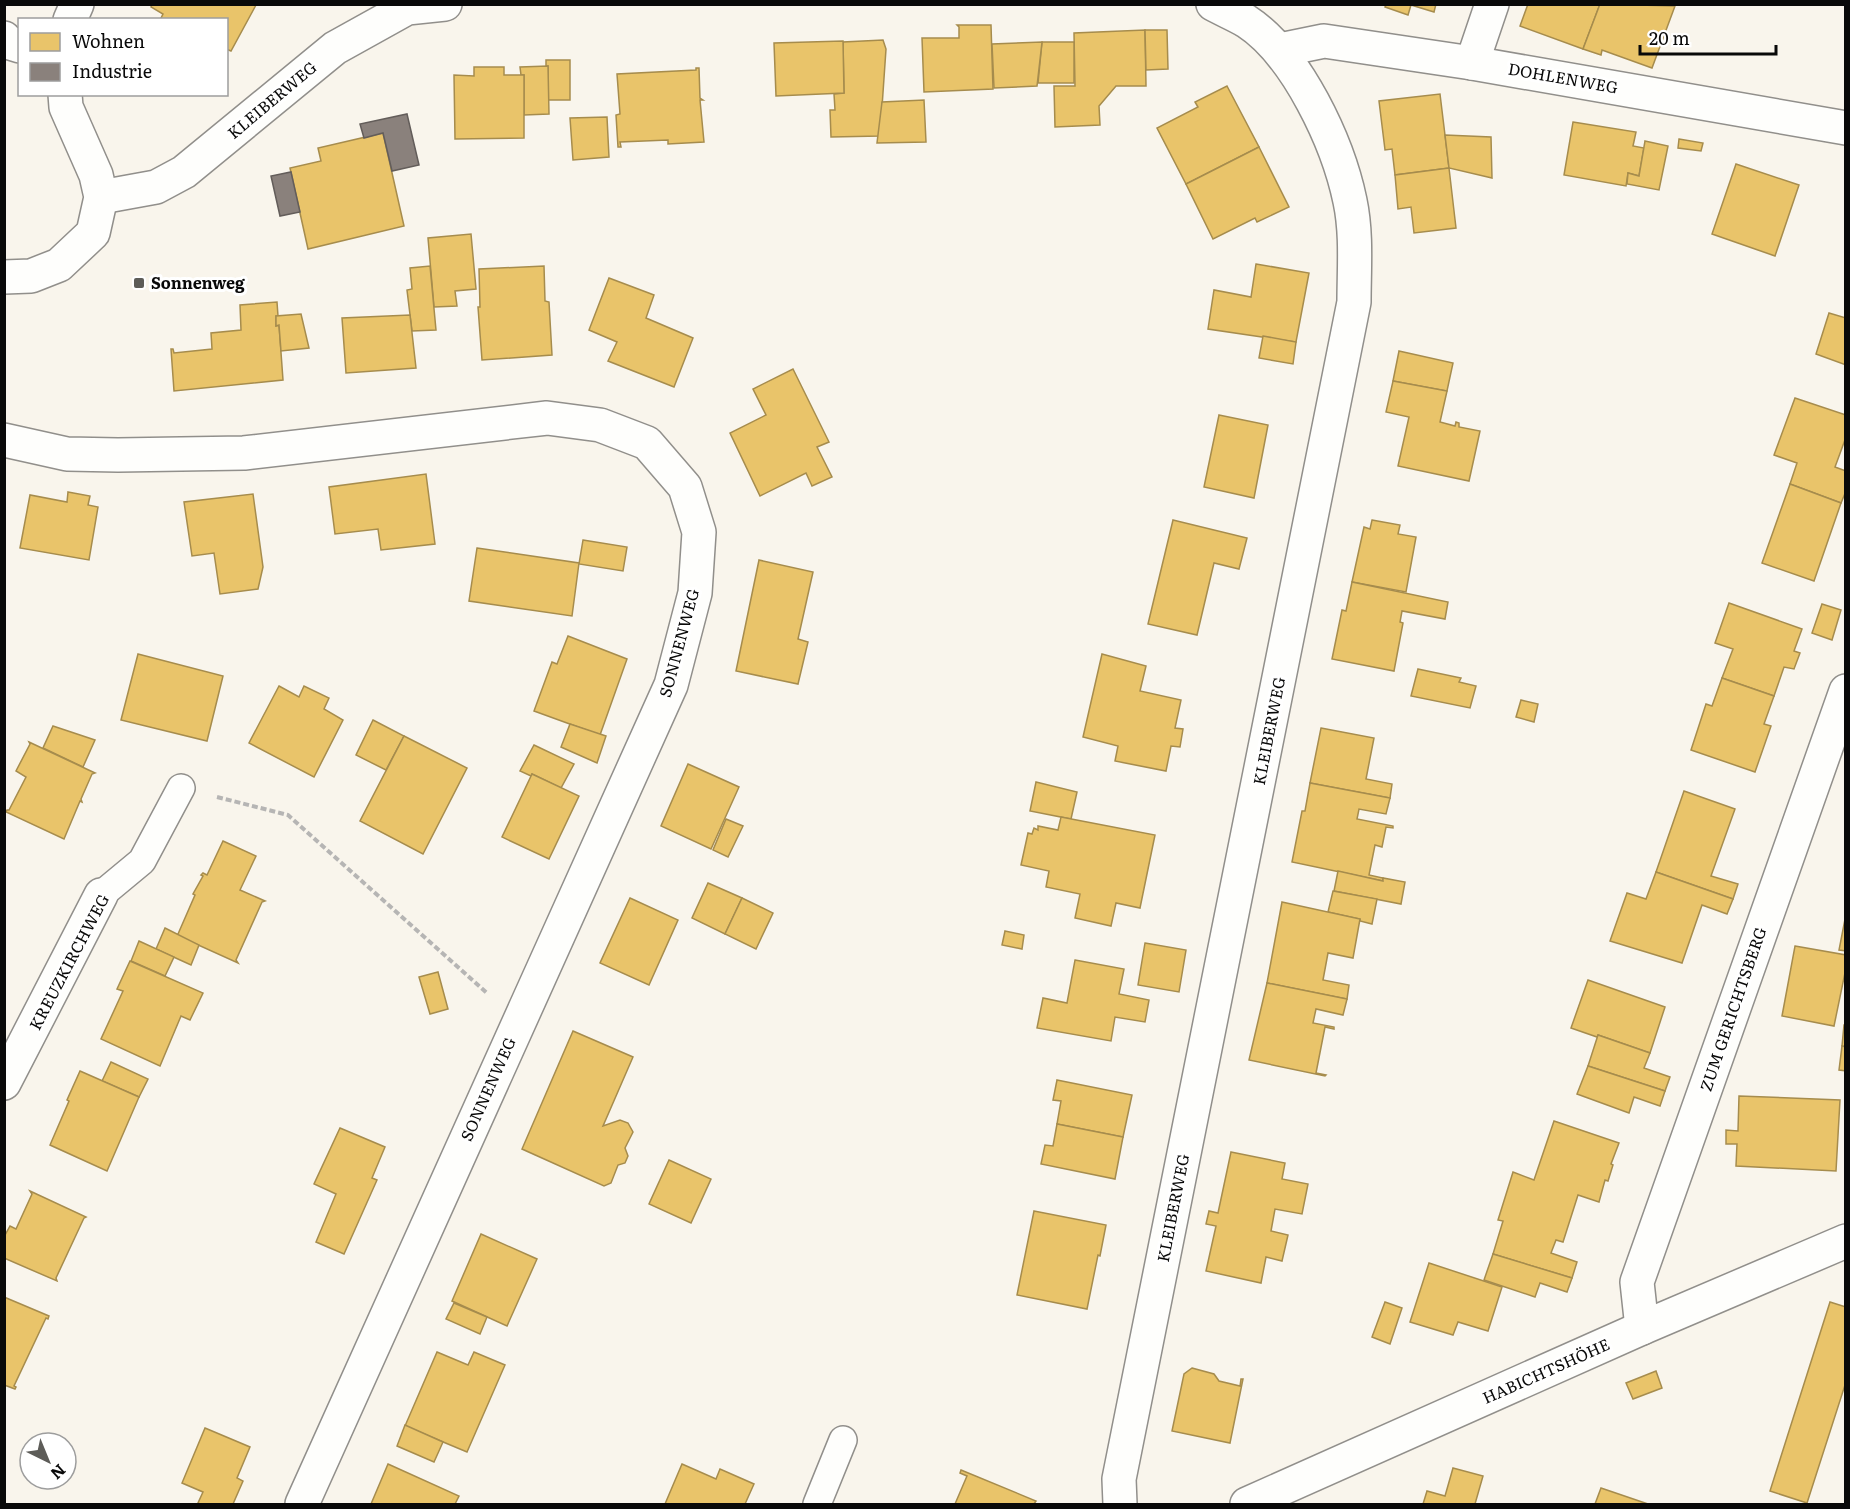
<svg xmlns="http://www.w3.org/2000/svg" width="1850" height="1509" viewBox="0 0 1850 1509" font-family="Literata,serif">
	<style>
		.homes { fill: #e9c46a; stroke: #a68c4d; stroke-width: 1.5 }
		.industry { fill: #8a817c; stroke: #635d5a; stroke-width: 1.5 }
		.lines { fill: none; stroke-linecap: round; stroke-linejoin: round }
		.lane-casing { stroke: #918f8b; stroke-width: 30 }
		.street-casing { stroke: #918f8b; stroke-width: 36 }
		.path { stroke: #b6b5b4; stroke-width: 4; stroke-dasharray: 6 3; stroke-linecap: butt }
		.lane { stroke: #fefefc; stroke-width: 27 }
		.street { stroke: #fefefc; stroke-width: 33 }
		.poi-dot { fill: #5d5c58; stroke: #fff; stroke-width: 2 }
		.labels { text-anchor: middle; stroke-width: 6; stroke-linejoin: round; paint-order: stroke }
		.street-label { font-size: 16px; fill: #090909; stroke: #fff }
		.poi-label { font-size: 16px; font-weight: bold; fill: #090909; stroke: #fff; text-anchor: start }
	</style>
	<rect width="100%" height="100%" fill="#f9f5ec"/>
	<g class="homes">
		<path d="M 152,4 L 255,4 L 256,5 L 231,51 L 226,49 L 226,20 L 160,20 L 163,14 L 151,7 Z"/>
		<path d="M 1386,4 L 1436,4 L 1434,12 L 1411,5 L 1408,15 L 1385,7 Z"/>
		<path d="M 1528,4 L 1600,4 L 1583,49 L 1520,26 Z"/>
		<path d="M 1600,4 L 1675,6 L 1652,68 L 1602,50 L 1601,55 L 1583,49 Z"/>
		<path d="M 957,25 L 991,25 L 993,89 L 924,92 L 922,38 L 959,38 L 959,27 Z"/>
		<path d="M 1145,30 L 1146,86 L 1116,86 L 1099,106 L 1100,125 L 1055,127 L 1054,86 L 1075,86 L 1074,33 Z"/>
		<path d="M 1145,30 L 1167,30 L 1168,69 L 1146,70 Z"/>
		<path d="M 883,40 L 886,49 L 880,136 L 831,137 L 830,110 L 835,110 L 834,94 L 844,93 L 843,42 Z"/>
		<path d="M 843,41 L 844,93 L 776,96 L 774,43 Z"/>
		<path d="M 1042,42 L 1074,42 L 1074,83 L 1038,83 Z"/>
		<path d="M 1042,42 L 1037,86 L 994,88 L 992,44 Z"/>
		<path d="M 546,60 L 570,60 L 570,100 L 548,100 L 548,66 L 546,66 Z"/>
		<path d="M 548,66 L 549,114 L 524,115 L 524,75 L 521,75 L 520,67 Z"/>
		<path d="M 474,67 L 504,67 L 504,75 L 524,75 L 524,138 L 455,139 L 454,75 L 474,76 Z"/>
		<path d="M 696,68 L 699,68 L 700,98 L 703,100 L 700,100 L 704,142 L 668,144 L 668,140 L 620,142 L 621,147 L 618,147 L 616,115 L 620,114 L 617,74 L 696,70 Z"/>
		<path d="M 1227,86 L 1259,147 L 1186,184 L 1157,128 L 1198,107 L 1195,102 Z"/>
		<path d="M 1440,94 L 1449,168 L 1395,175 L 1392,149 L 1385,150 L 1379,101 Z"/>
		<path d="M 924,100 L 926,142 L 877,143 L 882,102 Z"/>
		<path d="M 607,117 L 609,157 L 573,160 L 570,118 Z"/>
		<path d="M 1573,122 L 1636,132 L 1633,146 L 1644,148 L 1639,176 L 1628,173 L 1626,186 L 1564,175 Z"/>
		<path d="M 383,133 L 404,226 L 308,249 L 290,168 L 321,161 L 318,148 Z"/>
		<path d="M 1445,135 L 1491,137 L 1492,178 L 1449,168 Z"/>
		<path d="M 1679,139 L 1703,143 L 1701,151 L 1678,148 Z"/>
		<path d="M 1645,141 L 1668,146 L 1659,190 L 1627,184 L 1628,173 L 1639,176 Z"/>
		<path d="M 1259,147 L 1289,207 L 1257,222 L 1255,218 L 1213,239 L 1186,184 Z"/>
		<path d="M 1736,164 L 1799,185 L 1775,256 L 1712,234 Z"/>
		<path d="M 1449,168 L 1456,228 L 1414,233 L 1411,207 L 1398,209 L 1395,175 Z"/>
		<path d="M 471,234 L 476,289 L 455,291 L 457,306 L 434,307 L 428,238 Z"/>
		<path d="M 1256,264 L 1309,273 L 1296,342 L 1208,329 L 1214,290 L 1251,297 Z"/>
		<path d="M 430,266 L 436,330 L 412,331 L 407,290 L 412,289 L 410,268 Z"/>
		<path d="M 544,266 L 545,301 L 549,302 L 552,355 L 482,360 L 478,307 L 480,307 L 479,269 Z"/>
		<path d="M 609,278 L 654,295 L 646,318 L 693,338 L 674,387 L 608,361 L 617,342 L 589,330 Z"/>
		<path d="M 277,302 L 278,316 L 276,316 L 276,326 L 279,325 L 283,380 L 174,391 L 171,349 L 173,349 L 174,353 L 212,349 L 211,333 L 241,330 L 240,305 Z"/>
		<path d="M 1829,313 L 1846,318 L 1846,365 L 1816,354 Z"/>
		<path d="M 301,314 L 309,348 L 281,351 L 279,325 L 276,326 L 276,316 Z"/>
		<path d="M 410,315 L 416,368 L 346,373 L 342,318 Z"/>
		<path d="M 1263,336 L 1296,342 L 1293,364 L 1259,358 Z"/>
		<path d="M 1399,351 L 1453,363 L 1447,391 L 1393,381 Z"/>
		<path d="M 793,369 L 829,442 L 817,447 L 832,477 L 812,486 L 806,473 L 760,496 L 730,433 L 766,415 L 753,389 Z"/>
		<path d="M 1393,381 L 1447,391 L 1440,422 L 1455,426 L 1456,422 L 1459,423 L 1459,427 L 1480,431 L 1469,481 L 1398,466 L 1409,417 L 1386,412 Z"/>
		<path d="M 1795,398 L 1846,415 L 1846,437 L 1835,467 L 1846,471 L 1846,491 L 1841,503 L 1790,484 L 1797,463 L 1774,455 Z"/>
		<path d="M 1219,415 L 1268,425 L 1254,498 L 1204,487 Z"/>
		<path d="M 426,474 L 435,544 L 381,550 L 378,529 L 335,534 L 329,487 Z"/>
		<path d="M 1790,484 L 1841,503 L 1814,581 L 1762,563 Z"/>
		<path d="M 68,492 L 90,496 L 88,505 L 98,507 L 89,560 L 20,548 L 30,495 L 67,502 Z"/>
		<path d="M 253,494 L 263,567 L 258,589 L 220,594 L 214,553 L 192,556 L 184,502 Z"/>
		<path d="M 1173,520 L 1247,538 L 1239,569 L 1214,563 L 1197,635 L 1148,624 Z"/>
		<path d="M 1372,520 L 1400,525 L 1398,534 L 1416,537 L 1406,592 L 1352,582 L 1364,527 L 1370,529 Z"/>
		<path d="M 583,540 L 627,547 L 623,571 L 579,564 Z"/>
		<path d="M 477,548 L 579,563 L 572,616 L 469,601 Z"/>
		<path d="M 759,560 L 813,572 L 798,639 L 808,642 L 798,684 L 736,671 Z"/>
		<path d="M 1352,582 L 1448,602 L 1445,619 L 1402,611 L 1400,622 L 1403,623 L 1394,671 L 1332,659 L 1342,610 L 1346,611 Z"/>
		<path d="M 1729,603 L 1802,629 L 1794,651 L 1800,653 L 1794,669 L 1784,667 L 1774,696 L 1722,678 L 1733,649 L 1715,643 Z"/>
		<path d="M 1822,604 L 1841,610 L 1832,640 L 1812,633 Z"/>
		<path d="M 568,636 L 627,659 L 600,735 L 534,711 L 552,662 L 557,664 Z"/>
		<path d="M 138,654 L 223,676 L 207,741 L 121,720 Z"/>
		<path d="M 1102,654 L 1146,666 L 1140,691 L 1181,700 L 1175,728 L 1183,729 L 1180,747 L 1171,746 L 1166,771 L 1115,761 L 1118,746 L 1083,737 Z"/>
		<path d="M 1418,669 L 1461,678 L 1459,682 L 1476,686 L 1470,708 L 1411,696 Z"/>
		<path d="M 1722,678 L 1774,696 L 1764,724 L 1771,726 L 1755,772 L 1691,750 L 1706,704 L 1712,706 Z"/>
		<path d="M 279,686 L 299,697 L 304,686 L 329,698 L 324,709 L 343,720 L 314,777 L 249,743 Z"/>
		<path d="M 1521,700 L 1538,704 L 1534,722 L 1516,717 Z"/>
		<path d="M 373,720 L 404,736 L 386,770 L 356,755 Z"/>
		<path d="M 570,724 L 606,736 L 597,763 L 561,747 Z"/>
		<path d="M 53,726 L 95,740 L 83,767 L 43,748 Z"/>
		<path d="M 1321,728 L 1374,738 L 1366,779 L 1392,784 L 1390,798 L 1310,783 Z"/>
		<path d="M 404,736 L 467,768 L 423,854 L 360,821 Z"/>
		<path d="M 29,742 L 95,773 L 92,774 L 81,799 L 82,802 L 80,801 L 64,839 L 6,812 L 7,810 L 9,810 L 26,777 L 16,771 L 30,744 Z"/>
		<path d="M 534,745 L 574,764 L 561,788 L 532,774 L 531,776 L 520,771 Z"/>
		<path d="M 688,764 L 739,787 L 711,849 L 661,826 Z"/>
		<path d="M 532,774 L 579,796 L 549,859 L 502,837 Z"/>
		<path d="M 1036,782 L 1077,792 L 1071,819 L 1030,811 Z"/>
		<path d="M 1310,783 L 1390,798 L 1386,814 L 1359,809 L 1357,819 L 1393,826 L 1393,828 L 1386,827 L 1382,847 L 1375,845 L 1369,875 L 1383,878 L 1383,881 L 1292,862 L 1302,811 L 1305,811 Z"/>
		<path d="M 1684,791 L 1735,809 L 1711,876 L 1738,884 L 1733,899 L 1656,872 Z"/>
		<path d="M 1061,817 L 1155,835 L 1140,908 L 1116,903 L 1111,926 L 1075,918 L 1080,894 L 1046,887 L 1049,871 L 1021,865 L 1028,833 L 1032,834 L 1034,828 L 1038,830 L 1038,826 L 1058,830 Z"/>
		<path d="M 726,819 L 743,826 L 728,857 L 713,850 Z"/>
		<path d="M 223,841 L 256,856 L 240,890 L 265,901 L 262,902 L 236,960 L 238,963 L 176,935 L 178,934 L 195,895 L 193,894 L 203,876 L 201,875 L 203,873 L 207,875 Z"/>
		<path d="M 1338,871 L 1383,881 L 1383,878 L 1405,882 L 1401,904 L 1334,891 Z"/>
		<path d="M 1656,872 L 1733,899 L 1727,914 L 1702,905 L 1682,963 L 1610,941 L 1627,893 L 1646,899 Z"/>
		<path d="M 708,883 L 742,898 L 725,934 L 692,918 Z"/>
		<path d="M 1333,891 L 1377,899 L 1372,924 L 1360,921 L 1360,919 L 1328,912 Z"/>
		<path d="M 630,898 L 678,920 L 649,985 L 600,963 Z"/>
		<path d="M 742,898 L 773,913 L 756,949 L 725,934 Z"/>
		<path d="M 1282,902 L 1360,919 L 1353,958 L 1328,953 L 1323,980 L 1349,985 L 1347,999 L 1267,983 Z"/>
		<path d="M 1846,914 L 1846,951 L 1839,950 Z"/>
		<path d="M 165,928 L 199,945 L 191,965 L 156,949 Z"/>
		<path d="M 1005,931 L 1024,935 L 1022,949 L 1002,945 Z"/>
		<path d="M 139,941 L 174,957 L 165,976 L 131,961 Z"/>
		<path d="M 1145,943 L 1186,950 L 1179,992 L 1138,985 Z"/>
		<path d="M 1795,946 L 1846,955 L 1846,968 L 1834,1026 L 1782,1016 Z"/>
		<path d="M 1075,960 L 1124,969 L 1119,994 L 1149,1000 L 1145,1022 L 1115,1017 L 1111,1041 L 1037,1028 L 1043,998 L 1067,1003 Z"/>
		<path d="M 130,961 L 203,993 L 190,1020 L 181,1016 L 160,1066 L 101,1039 L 123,991 L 117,989 Z"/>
		<path d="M 438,972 L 448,1009 L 430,1014 L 419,977 Z"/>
		<path d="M 1588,980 L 1665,1007 L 1650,1053 L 1598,1035 L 1597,1037 L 1571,1028 Z"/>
		<path d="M 1267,983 L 1347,999 L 1343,1015 L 1316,1009 L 1313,1023 L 1334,1027 L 1334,1029 L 1325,1027 L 1316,1073 L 1326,1075 L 1325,1076 L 1249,1060 Z"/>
		<path d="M 1844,1025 L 1846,1025 L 1846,1047 L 1842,1046 Z"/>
		<path d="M 573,1031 L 633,1057 L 603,1126 L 620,1120 L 628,1123 L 633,1132 L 625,1148 L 628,1156 L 625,1163 L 618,1165 L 611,1183 L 604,1186 L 522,1149 Z"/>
		<path d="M 1598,1035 L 1650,1053 L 1644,1068 L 1670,1077 L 1665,1091 L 1588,1066 Z"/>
		<path d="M 1842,1046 L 1846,1047 L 1846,1071 L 1839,1070 Z"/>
		<path d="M 111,1062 L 148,1079 L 139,1097 L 102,1081 Z"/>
		<path d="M 1588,1066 L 1665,1091 L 1660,1106 L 1634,1097 L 1629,1113 L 1577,1094 Z"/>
		<path d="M 80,1071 L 139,1097 L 107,1171 L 50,1145 L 69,1101 L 67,1100 Z"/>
		<path d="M 1057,1080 L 1132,1095 L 1123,1137 L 1057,1124 L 1061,1101 L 1053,1100 Z"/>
		<path d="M 1739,1096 L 1840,1100 L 1836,1171 L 1736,1166 L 1737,1144 L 1726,1144 L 1726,1130 L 1738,1131 Z"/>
		<path d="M 1554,1121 L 1619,1143 L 1611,1164 L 1613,1165 L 1608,1181 L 1605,1180 L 1599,1202 L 1578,1195 L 1563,1242 L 1556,1240 L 1551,1253 L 1577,1262 L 1572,1278 L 1493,1254 L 1503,1221 L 1498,1220 L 1513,1172 L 1534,1180 Z"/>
		<path d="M 1057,1124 L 1123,1137 L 1115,1179 L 1041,1164 L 1045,1145 L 1053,1146 Z"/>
		<path d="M 340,1128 L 385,1147 L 372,1178 L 377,1180 L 344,1254 L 316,1242 L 336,1194 L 314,1184 Z"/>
		<path d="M 1231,1152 L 1285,1163 L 1282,1179 L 1308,1184 L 1302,1214 L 1275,1209 L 1271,1231 L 1288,1235 L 1282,1261 L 1266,1257 L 1261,1283 L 1206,1271 L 1216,1226 L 1206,1224 L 1209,1211 L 1218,1213 Z"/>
		<path d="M 669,1160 L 711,1179 L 691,1223 L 649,1204 Z"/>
		<path d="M 30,1191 L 86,1217 L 84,1218 L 56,1278 L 57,1281 L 4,1258 L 4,1237 L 10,1226 L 16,1229 L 32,1194 Z"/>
		<path d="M 1034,1211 L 1106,1225 L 1100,1256 L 1098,1255 L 1087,1309 L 1017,1295 Z"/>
		<path d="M 481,1234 L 537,1259 L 507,1326 L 452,1301 Z"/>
		<path d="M 1493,1254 L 1572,1278 L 1567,1292 L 1540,1283 L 1535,1297 L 1484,1280 Z"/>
		<path d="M 1429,1263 L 1502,1287 L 1488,1331 L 1458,1322 L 1453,1335 L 1410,1322 Z"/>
		<path d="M 4,1297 L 49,1316 L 48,1319 L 46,1318 L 14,1386 L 16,1387 L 15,1389 L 4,1385 Z"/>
		<path d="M 1385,1302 L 1402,1308 L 1390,1344 L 1372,1337 Z"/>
		<path d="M 1830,1302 L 1846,1307 L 1846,1382 L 1807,1503 L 1770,1491 Z"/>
		<path d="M 454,1303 L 487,1317 L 480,1334 L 446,1319 Z"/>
		<path d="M 437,1352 L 468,1365 L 474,1352 L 505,1365 L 467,1452 L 405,1426 Z"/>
		<path d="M 1192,1368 L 1214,1374 L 1219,1381 L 1240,1386 L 1241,1379 L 1243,1379 L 1230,1443 L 1172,1431 L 1184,1374 Z"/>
		<path d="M 1656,1371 L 1662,1388 L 1633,1399 L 1626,1383 Z"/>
		<path d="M 405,1425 L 443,1442 L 434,1462 L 397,1446 Z"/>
		<path d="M 205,1428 L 250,1447 L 237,1478 L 243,1481 L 233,1504 L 200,1504 L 198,1503 L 203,1492 L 182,1483 Z"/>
		<path d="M 388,1464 L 459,1496 L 455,1504 L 371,1504 Z"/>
		<path d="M 682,1464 L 716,1479 L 720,1469 L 754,1484 L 745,1504 L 665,1504 Z"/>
		<path d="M 1453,1468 L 1483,1476 L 1475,1504 L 1423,1504 L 1427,1491 L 1445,1496 Z"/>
		<path d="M 961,1470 L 1036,1501 L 1034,1504 L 955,1504 L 967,1476 L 960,1473 Z"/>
		<path d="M 1601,1488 L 1648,1504 L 1595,1504 Z"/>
	</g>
	<g class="industry">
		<path d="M 407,114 L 419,165 L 392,171 L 383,133 L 364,138 L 360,124 Z"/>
		<path d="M 291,172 L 300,212 L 280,216 L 271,176 Z"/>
	</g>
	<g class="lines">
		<g class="lane-casing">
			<g id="lane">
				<path d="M 101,895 L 142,861 L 181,788"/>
				<path d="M 817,1504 L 843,1440"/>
			</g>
		</g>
		<g class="street-casing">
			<g id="street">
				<path d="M 70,20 L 77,4"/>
				<path d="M 4,38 L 7,42 L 20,46"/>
				<path d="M 1280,50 L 1324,41 L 1472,63 L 1846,128"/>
				<path d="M 1472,63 L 1492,4"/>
				<path d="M 101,197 L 156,187 L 184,172 L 335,48 L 407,8 L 445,4"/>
				<path d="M 4,277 L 31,276 L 59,265 L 93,233 L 101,197 L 96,175 L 66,107 L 65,94"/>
				<path d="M 4,440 L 67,454 L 118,455 L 244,453 L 547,418 L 600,425 L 647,443 L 685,487 L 699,532 L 695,593 L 671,685 L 302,1504"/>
				<path d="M 4,1083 L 101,895"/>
				<path d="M 1642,1328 L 1637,1282 L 1846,691"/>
				<path d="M 1120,1504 L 1119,1479 L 1354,302 C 1354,269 1357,234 1350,201 C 1338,143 1297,54 1246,21 C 1236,15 1224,10 1213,4"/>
				<path d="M 1247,1504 L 1642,1328 L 1846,1241"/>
			</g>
		</g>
		<path class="path" d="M 217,797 L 288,815 L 487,993"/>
		<use href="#lane" class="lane"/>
		<use href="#street" class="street"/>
	</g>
	<rect class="poi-dot" x="133" y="277" width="12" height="12" rx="3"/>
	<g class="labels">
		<g class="street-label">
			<text transform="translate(1563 78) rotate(10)" y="6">DOHLENWEG</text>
			<text transform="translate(272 100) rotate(-40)" y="6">KLEIBERWEG</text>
			<text transform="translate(679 643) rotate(-75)" y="6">SONNENWEG</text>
			<text transform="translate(1269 731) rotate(-79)" y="6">KLEIBERWEG</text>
			<text transform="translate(69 962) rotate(-62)" y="6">KREUZKIRCHWEG</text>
			<text transform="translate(1733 1009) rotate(-71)" y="6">ZUM GERICHTSBERG</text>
			<text transform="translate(488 1089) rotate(-66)" y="6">SONNENWEG</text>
			<text transform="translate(1173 1208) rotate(-79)" y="6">KLEIBERWEG</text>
			<text transform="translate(1546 1371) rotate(-24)" y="6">HABICHTSHÖHE</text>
		</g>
		<g class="poi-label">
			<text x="151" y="289">Sonnenweg</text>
		</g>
	</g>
	<rect width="1850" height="1509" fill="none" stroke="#090909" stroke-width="12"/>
	<rect x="18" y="18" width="210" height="78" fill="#ffffff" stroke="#9d9d9d" stroke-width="1.5"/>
	<rect x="30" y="33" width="30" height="18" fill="#e9c46a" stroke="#9d9d9d" stroke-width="1.5"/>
	<text x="72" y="48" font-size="18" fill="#090909">Wohnen</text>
	<rect x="30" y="63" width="30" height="18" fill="#8a817c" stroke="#9d9d9d" stroke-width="1.5"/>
	<text x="72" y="78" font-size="18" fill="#090909">Industrie</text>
	<g transform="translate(48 1461) rotate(137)"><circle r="28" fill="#ffffff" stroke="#9d9d9d" stroke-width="1.5"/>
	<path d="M0-4.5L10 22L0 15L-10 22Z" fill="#5d5c58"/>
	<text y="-9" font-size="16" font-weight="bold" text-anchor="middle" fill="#090909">N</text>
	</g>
	<path d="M1640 45v9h136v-9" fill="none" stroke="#090909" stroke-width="3"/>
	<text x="1649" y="45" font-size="18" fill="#090909" stroke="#ffffff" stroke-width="4.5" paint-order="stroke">20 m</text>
</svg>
